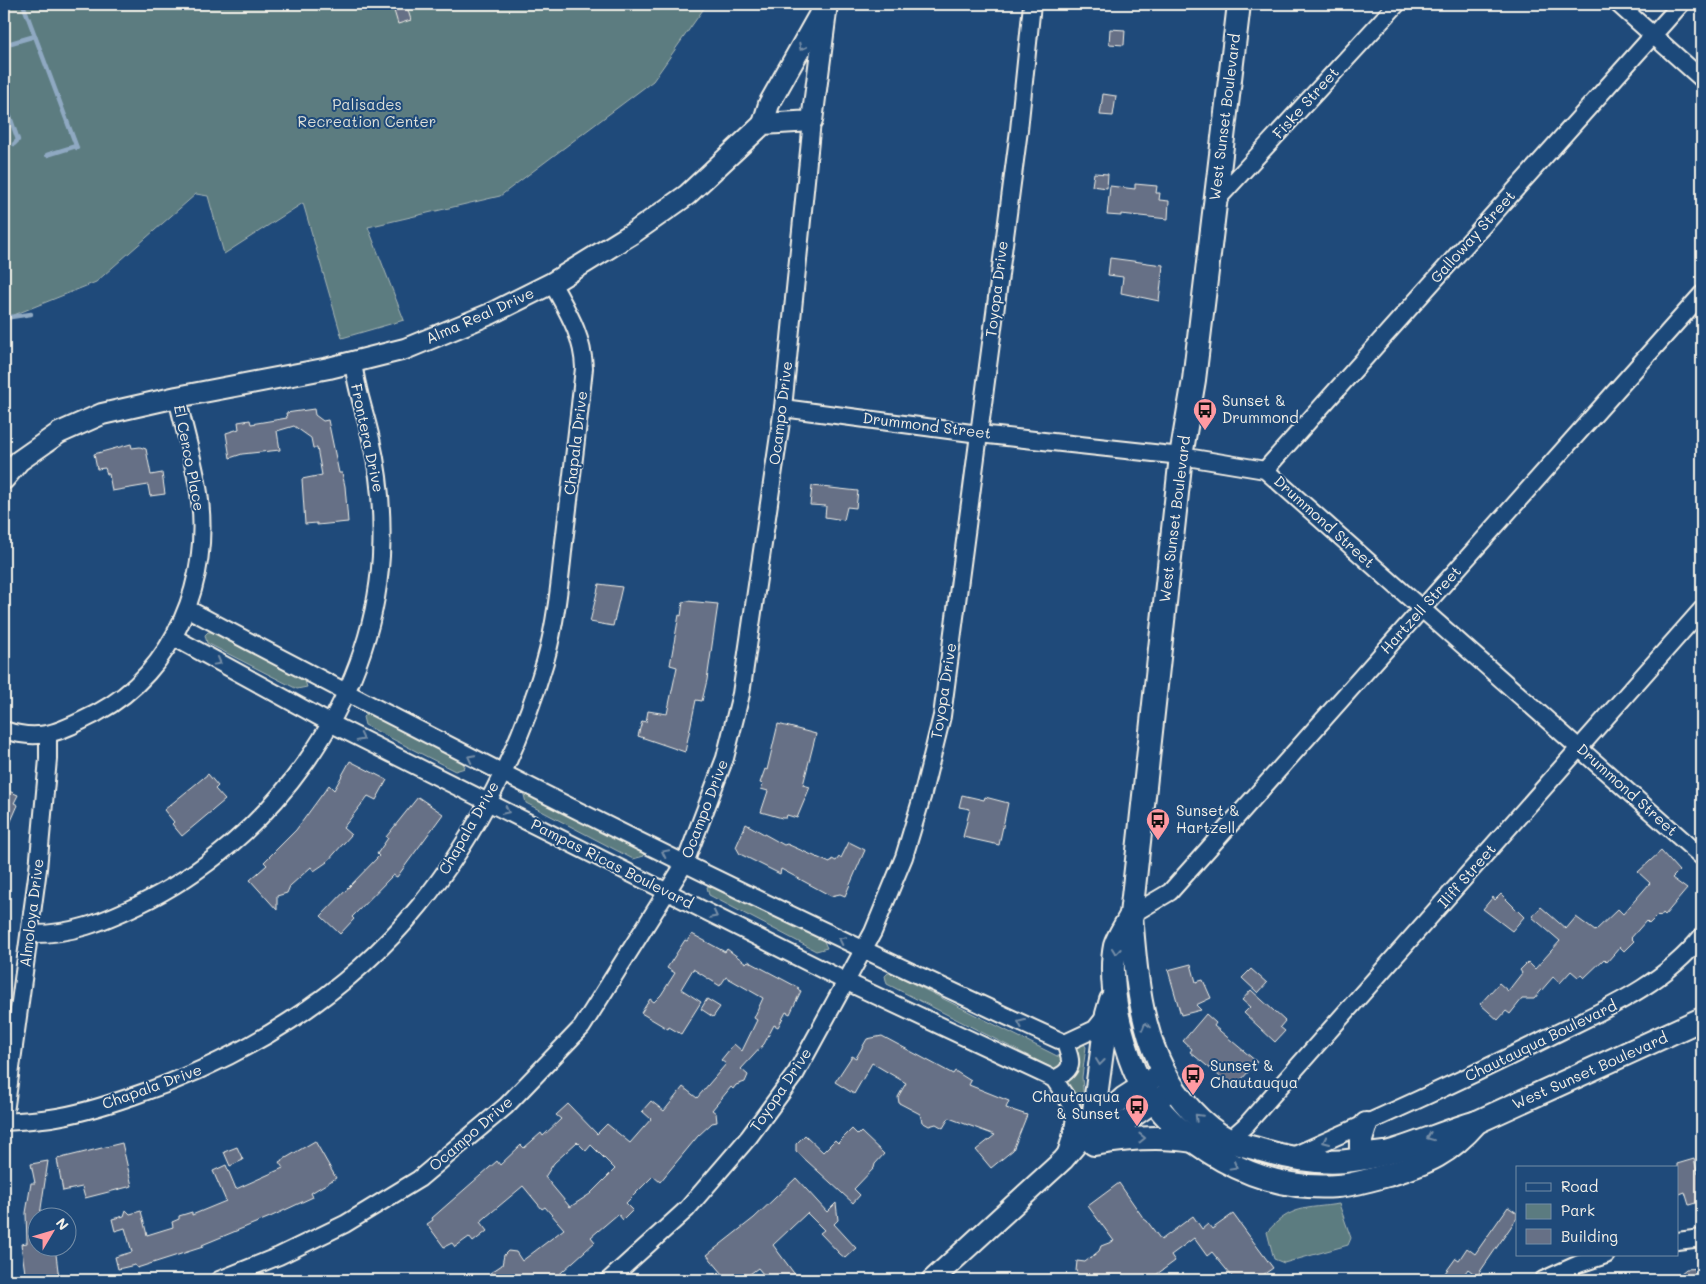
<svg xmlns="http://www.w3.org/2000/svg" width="1706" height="1284" viewBox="0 0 1706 1284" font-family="Mali,sans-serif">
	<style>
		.green { fill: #5b7b80; stroke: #a8b6b4 }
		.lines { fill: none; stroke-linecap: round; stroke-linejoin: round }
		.stream { stroke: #8fa9c2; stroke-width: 4.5 }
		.building { fill: #667086; stroke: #f4f1e8; fill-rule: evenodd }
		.minor-casing { stroke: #f4f1e8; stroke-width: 20 }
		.tertiary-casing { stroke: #f4f1e8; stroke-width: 24 }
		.secondary-casing { stroke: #f4f1e8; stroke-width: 26 }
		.minor { stroke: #1f4a7a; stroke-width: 16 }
		.tertiary { stroke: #1f4a7a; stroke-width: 20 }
		.secondary { stroke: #1f4a7a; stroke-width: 22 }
		.oneway { stroke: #748da6 }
		.labels { text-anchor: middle; stroke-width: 4; stroke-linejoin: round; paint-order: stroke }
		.street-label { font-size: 15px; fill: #f4f1e8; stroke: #1f4a7a }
		.park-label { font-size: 15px; fill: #dddfd8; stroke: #1f4a7a }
		.poi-label { font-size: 15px; fill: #f4f1e8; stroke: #1f4a7a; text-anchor: start }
	</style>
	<rect width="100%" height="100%" fill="#1f4a7a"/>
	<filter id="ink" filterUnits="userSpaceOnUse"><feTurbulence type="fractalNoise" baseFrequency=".02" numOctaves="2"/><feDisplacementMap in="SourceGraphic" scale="10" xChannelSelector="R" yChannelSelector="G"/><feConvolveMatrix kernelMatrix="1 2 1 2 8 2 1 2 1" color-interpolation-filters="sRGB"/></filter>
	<g filter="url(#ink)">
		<g class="green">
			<path d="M 4,4 L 707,4 L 653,81 L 500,196 L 368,227 L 404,320 L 342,338 L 303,203 L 224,254 L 208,196 L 196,194 L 96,282 L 4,319 Z"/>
			<path d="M 208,632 L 212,632 L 304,678 L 307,687 L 297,689 L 207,643 L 205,635 Z"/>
			<path d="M 366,714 L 370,714 L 462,760 L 465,768 L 455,771 L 365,725 L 363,717 Z"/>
			<path d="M 527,792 L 643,851 L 644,856 L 633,859 L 526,803 L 524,795 Z"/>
			<path d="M 714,883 L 823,939 L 827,948 L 816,951 L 709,895 L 707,887 Z"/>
			<path d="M 888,973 L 892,973 L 1061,1058 L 1064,1062 L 1060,1069 L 1054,1069 L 887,984 L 885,976 Z"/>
			<path d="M 1082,1041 L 1086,1047 L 1082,1077 L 1084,1103 L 1080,1105 L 1064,1084 C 1077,1074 1082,1059 1074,1045 Z"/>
			<path d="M 1339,1204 L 1351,1238 L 1348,1245 L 1284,1263 L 1274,1259 L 1267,1232 C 1291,1205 1306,1209 1339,1204 Z"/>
		</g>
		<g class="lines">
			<g class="stream">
				<path d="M 23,4 L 77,148"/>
				<path d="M 4,45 L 35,36"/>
				<path d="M 4,100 L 18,140 L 14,144"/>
				<path d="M 47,155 L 76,146"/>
				<path d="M 4,318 L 31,314"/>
			</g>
		</g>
		<g class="building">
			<path d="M 392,4 L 406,4 L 411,20 L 398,24 Z"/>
			<path d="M 1110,29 L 1125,30 L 1124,45 L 1109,44 Z"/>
			<path d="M 1103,94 L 1116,96 L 1113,116 L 1100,115 Z"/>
			<path d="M 1094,173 L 1108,174 L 1107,188 L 1092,186 Z"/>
			<path d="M 1135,184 L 1157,186 L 1156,193 L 1160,193 L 1159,200 L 1169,201 L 1168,219 L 1121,214 L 1121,216 L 1107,215 L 1110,186 L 1135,189 Z"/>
			<path d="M 1110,258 L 1163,265 L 1159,301 L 1121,293 L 1123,277 L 1108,275 Z"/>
			<path d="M 314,409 L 315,415 L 323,421 L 328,420 L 339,473 L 342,473 L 345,486 L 348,522 L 317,525 L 317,523 L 305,524 L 302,479 L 322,475 L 317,448 L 313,448 L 311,438 L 294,426 L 277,431 L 280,450 L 242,454 L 230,458 L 226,433 L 239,429 L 238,422 L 250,420 L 251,424 L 287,418 L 286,413 Z"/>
			<path d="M 131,444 L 132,448 L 140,447 L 146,449 L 151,475 L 162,473 L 165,494 L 150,496 L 148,485 L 112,491 L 109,474 L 107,474 L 105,468 L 97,469 L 94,454 Z"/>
			<path d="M 812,486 L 858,491 L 856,508 L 847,507 L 844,520 L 825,517 L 826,506 L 810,505 Z"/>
			<path d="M 599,584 L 622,587 L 613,626 L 590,622 Z"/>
			<path d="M 687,601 L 718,604 L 707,680 L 702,701 L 696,700 L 685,752 L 638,736 L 642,721 L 646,722 L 648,711 L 667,714 L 677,667 L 670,665 L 679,615 L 681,616 L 683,602 Z"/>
			<path d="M 778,724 L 816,734 L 803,785 L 810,787 L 797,818 L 787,815 L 786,818 L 782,818 L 761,812 L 768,791 L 761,789 L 763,784 L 760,783 L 765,769 L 767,770 Z"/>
			<path d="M 350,761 L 387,780 L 376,800 L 368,796 L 343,828 L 351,835 L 327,862 L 314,871 L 311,867 L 290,886 L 287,893 L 277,896 L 277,910 L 250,880 L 267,865 L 264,862 L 296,830 L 329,785 L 334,790 Z"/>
			<path d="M 208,774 L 218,786 L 215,789 L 225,800 L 182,836 L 172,824 L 174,822 L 164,810 Z"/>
			<path d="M 4,789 L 18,795 L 14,803 L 18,805 L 4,837 Z"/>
			<path d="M 962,795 L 984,800 L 985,797 L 1008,803 L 999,845 L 963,837 L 970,809 L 959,807 Z"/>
			<path d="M 418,797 L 443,814 L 397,877 L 393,875 L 352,917 L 354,919 L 340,934 L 321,916 L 379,856 L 377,854 L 388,838 L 386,837 Z"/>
			<path d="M 746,824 L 784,845 L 787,844 L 830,863 L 832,859 L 836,861 L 839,857 L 841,858 L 849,842 L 865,850 L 845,896 L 840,894 L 831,896 L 781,869 L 780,874 L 740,854 L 736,847 Z"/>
			<path d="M 1661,851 L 1679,871 L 1672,878 L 1687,889 L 1665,915 L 1663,913 L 1660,917 L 1658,915 L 1649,924 L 1646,921 L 1631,938 L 1634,941 L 1624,951 L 1620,947 L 1607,962 L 1604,959 L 1584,978 L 1581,975 L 1578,977 L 1571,971 L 1560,983 L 1553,977 L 1534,999 L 1522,999 L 1510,1014 L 1506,1011 L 1498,1020 L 1480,1004 L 1499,983 L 1508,991 L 1522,973 L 1520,970 L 1528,962 L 1535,969 L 1560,941 L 1532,917 L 1541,907 L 1566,929 L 1576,917 L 1595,931 L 1618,909 L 1623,914 L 1650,883 L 1638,872 Z"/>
			<path d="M 1501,894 L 1524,917 L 1512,931 L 1483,909 L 1493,897 L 1495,900 Z"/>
			<path d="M 692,934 L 725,952 L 727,949 L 746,963 L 748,961 L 799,988 L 797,989 L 801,991 L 790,1014 L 786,1012 L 778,1027 L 774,1025 L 764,1044 L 741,1069 L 748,1075 L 745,1082 L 736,1085 L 733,1089 L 731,1087 L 712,1110 L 716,1113 L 717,1122 L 712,1123 L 698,1136 L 660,1182 L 653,1176 L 626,1203 L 633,1210 L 623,1220 L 618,1214 L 591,1237 L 595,1242 L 553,1280 L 496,1280 L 490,1273 L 502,1265 L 504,1255 L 508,1251 L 516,1252 L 522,1261 L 564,1229 L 545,1207 L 542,1209 L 523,1186 L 480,1222 L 487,1231 L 473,1242 L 469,1237 L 455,1247 L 452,1243 L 444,1247 L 427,1224 L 433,1220 L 432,1218 L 497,1161 L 500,1165 L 521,1145 L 524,1148 L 541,1133 L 543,1136 L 561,1119 L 556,1115 L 568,1104 L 597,1134 L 607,1124 L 630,1143 L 651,1119 L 642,1111 L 651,1101 L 664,1111 L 683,1087 L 697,1098 L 726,1064 L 721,1060 L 734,1044 L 742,1051 L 757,1020 L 754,1018 L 763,998 L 726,977 L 720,986 L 693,969 L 681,989 L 701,1002 L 681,1034 L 669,1027 L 668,1029 L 641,1013 L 650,999 L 654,1002 L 661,995 L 675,973 L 667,968 L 685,940 L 687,941 ZM 577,1142 L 586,1151 L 591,1145 L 615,1169 L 590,1194 L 570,1207 L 545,1177 L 554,1163 Z"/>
			<path d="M 1191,964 L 1196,982 L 1203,980 L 1211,998 L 1196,1005 L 1201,1010 L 1181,1015 L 1168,970 Z"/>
			<path d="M 1251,969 L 1267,983 L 1258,993 L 1242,978 Z"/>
			<path d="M 1251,990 L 1285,1021 L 1280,1027 L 1285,1031 L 1275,1042 L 1244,1013 L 1250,1007 L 1242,1000 Z"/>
			<path d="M 707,999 L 720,1007 L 713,1017 L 701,1009 Z"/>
			<path d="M 1206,1014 L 1216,1023 L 1214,1026 L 1257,1062 L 1234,1088 L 1190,1052 L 1192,1049 L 1183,1041 Z"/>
			<path d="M 882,1036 L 953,1074 L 955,1071 L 971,1081 L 969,1085 L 1009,1101 L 1006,1108 L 1027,1115 L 1013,1150 L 991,1168 L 976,1150 L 995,1135 L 949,1118 L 943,1128 L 936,1124 L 929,1126 L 922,1122 L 920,1114 L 899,1103 L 898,1097 L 906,1083 L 872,1063 L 854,1094 L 835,1082 L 852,1056 L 856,1058 L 867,1039 Z"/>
			<path d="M 852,1129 L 858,1135 L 861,1132 L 884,1154 L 875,1164 L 874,1168 L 854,1189 L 860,1195 L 853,1203 L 796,1151 L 796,1144 L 805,1135 L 823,1152 L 835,1140 L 838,1143 Z"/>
			<path d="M 315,1141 L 336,1178 L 311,1193 L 313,1197 L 270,1217 L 202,1245 L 203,1247 L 137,1268 L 135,1265 L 118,1269 L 115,1257 L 132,1252 L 125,1228 L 115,1231 L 112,1219 L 124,1216 L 126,1210 L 130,1214 L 141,1211 L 147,1235 L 173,1227 L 172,1222 L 179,1219 L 179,1216 L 192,1212 L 192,1215 L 226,1201 L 213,1171 L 226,1165 L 236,1189 L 283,1168 L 279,1162 Z"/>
			<path d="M 122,1143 L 132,1186 L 85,1198 L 82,1187 L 63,1191 L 57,1159 Z"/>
			<path d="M 237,1147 L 243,1160 L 230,1166 L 224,1152 Z"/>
			<path d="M 1694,1159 L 1698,1174 L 1702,1172 L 1702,1201 L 1689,1205 L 1685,1192 L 1677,1195 L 1677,1164 Z"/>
			<path d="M 48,1161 L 40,1215 L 38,1214 L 38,1246 L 55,1246 L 59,1279 L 26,1280 L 21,1244 L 27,1243 L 26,1213 L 31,1183 L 35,1183 L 31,1164 Z"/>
			<path d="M 796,1178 L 827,1212 L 836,1203 L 838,1220 L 834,1224 L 856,1248 L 845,1258 L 840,1254 L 820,1233 L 824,1230 L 807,1213 L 773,1245 L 799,1280 L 768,1280 L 758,1268 L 742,1280 L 728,1280 L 707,1255 L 754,1218 Z"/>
			<path d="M 1119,1183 L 1144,1219 L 1147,1221 L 1161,1240 L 1193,1216 L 1202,1229 L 1208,1224 L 1212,1229 L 1233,1214 L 1273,1268 L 1256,1280 L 1235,1280 L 1212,1252 L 1207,1256 L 1194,1238 L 1171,1255 L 1175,1261 L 1149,1280 L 1083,1280 L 1076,1271 L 1077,1261 L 1085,1262 L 1099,1251 L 1101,1246 L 1114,1241 L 1088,1206 Z"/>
			<path d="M 1508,1207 L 1517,1213 L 1517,1218 L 1477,1276 L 1468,1269 L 1460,1280 L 1455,1280 L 1445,1273 L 1456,1258 L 1459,1260 L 1467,1248 L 1475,1254 Z"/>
			<path d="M 1702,1268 L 1702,1280 L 1673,1280 L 1686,1269 Z"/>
		</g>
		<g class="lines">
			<g class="minor-casing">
				<g id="minor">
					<path d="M 1618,4 L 1702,79"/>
					<path d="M 1214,203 L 1397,4"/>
					<path d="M 783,408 L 979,434 L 1181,456 L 1265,470 L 1702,857"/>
					<path d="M 1265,470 L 1681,4"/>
					<path d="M 188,609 C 476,763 768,908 1065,1043 C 1072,1063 1075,1069 1054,1079"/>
					<path d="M 175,638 L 330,723 L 847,982 L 1054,1079 C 1077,1114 1080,1112 1066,1153"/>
					<path d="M 4,730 C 43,743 63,730 97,713 C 175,671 212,579 199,493 C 194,461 184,429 177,397"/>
					<path d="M 1131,915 L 1170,892 L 1702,294"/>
					<path d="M 30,934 C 71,935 102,922 138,905 C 270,842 372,704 381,556 C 383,516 380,477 371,439 C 365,411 356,390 353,361"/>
					<path d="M 1065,1043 L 1095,1029 L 1107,1014"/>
					<path d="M 4,1120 L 38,869 L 48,759 L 48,736"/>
					<path d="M 4,1122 C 20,1121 36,1120 51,1118 C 79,1114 107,1105 133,1096 C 243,1059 346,996 420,905 C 477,835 520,748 545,662 C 556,623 560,581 564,542 C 571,484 578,426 584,368 C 583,335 567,311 552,283"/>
					<path d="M 1229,1140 L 1246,1125 L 1702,609"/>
					<path d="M 1288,1158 C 1376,1119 1464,1080 1549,1037 C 1605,1009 1662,986 1702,936"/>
					<path d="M 1677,1241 L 1702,1238"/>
					<path d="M 219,1280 L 279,1256 L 345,1224 L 419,1179 L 506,1106 L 582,1027 L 685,863 L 725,758 L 741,694 L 783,408 L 812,121"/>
					<path d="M 609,1280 L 687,1209 L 749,1137 L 796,1073 L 873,932 L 904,857 L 922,797 L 942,716 L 1019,130 L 1032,4"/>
					<path d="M 1543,1280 L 1579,1264 L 1606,1255"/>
				</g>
			</g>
			<g class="tertiary-casing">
				<g id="tertiary">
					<path d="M 763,124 L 769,104 L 822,10"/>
					<path d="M 4,479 L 19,461 L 59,433 L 102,414 L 177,397 L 329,368 L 405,349 L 490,314 L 552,283 L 633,233 L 687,195 L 763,124 L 812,121 L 827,4"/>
					<path d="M 1094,1144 L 1174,1088"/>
					<path d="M 932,1280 L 1063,1160 L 1092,1126 L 1124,1097 L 1163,1072"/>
				</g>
			</g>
			<g class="secondary-casing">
				<g id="secondary">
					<path d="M 1239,4 L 1194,380 L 1181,456 L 1131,915 C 1137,984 1141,1056 1191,1110 C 1201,1121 1215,1133 1229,1140 C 1239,1145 1251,1147 1261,1150 C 1291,1159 1323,1165 1354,1160 C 1397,1154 1436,1134 1477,1122 L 1702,1019"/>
					<path d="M 1131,915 C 1126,925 1118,936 1115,946 C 1110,970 1115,1008 1122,1032 C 1126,1047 1131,1064 1138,1078 C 1177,1146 1258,1192 1337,1186 C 1354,1185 1372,1179 1388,1175 C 1428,1163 1449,1154 1477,1122"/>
					<path d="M 1366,1124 L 1361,1140 L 1361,1148 L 1368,1155 L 1384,1153"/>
					<path d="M 1092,1126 L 1107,1014 L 1111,1000"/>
					<path d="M 1094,1144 C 1127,1138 1159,1135 1193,1141"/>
				</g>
			</g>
			<use href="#minor" class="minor"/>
			<use href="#tertiary" class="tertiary"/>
			<use href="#secondary" class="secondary"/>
		</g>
		<defs><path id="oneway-chevron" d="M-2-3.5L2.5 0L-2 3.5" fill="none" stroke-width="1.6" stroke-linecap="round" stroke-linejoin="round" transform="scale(1.25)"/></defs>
		<g class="oneway">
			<use href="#oneway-chevron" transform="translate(802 47) rotate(118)"/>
			<use href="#oneway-chevron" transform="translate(218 662) rotate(29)"/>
			<use href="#oneway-chevron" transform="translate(361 738) rotate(27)"/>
			<use href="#oneway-chevron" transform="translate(471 758) rotate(-153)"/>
			<use href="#oneway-chevron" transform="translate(506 811) rotate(26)"/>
			<use href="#oneway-chevron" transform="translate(665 853) rotate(-154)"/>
			<use href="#oneway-chevron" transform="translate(714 915) rotate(27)"/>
			<use href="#oneway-chevron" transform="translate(842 940) rotate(-154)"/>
			<use href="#oneway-chevron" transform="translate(1116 951) rotate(97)"/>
			<use href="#oneway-chevron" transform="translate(1021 1023) rotate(-156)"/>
			<use href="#oneway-chevron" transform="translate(1146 1026) rotate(-105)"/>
			<use href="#oneway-chevron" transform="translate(1100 1062) rotate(97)"/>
			<use href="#oneway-chevron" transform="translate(1198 1117) rotate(-135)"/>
			<use href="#oneway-chevron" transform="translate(1430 1137) rotate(158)"/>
			<use href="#oneway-chevron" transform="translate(1142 1138) rotate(-1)"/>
			<use href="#oneway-chevron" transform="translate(1326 1141) rotate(156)"/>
			<use href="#oneway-chevron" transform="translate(1234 1166) rotate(29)"/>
		</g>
	</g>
	<defs>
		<g id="bus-pin" transform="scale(1.25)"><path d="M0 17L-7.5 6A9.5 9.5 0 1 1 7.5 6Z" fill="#ff9aa2" stroke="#1f4a7a"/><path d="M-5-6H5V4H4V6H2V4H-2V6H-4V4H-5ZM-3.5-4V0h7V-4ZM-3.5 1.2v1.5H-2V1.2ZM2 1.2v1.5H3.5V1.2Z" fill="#111"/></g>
	</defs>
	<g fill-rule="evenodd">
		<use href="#bus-pin" x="1205" y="410"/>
		<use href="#bus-pin" x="1158" y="820"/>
		<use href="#bus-pin" x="1193" y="1075"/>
		<use href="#bus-pin" x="1137" y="1106"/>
	</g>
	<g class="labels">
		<g class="street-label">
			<text transform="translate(1306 103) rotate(-48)" y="5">Fiske Street</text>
			<text transform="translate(1225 117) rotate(-83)" y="5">West Sunset Boulevard</text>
			<text transform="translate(1473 237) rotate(-48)" y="5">Galloway Street</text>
			<text transform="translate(997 289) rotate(-83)" y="5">Toyopa Drive</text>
			<text transform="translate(480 316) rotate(-24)" y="5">Alma Real Drive</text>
			<text transform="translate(781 413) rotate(-83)" y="5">Ocampo Drive</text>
			<text transform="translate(927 426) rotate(7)" y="5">Drummond Street</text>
			<text transform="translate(367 438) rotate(78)" y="5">Frontera Drive</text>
			<text transform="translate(576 443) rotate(-83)" y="5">Chapala Drive</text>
			<text transform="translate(189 458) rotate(79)" y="5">El Cerco Place</text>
			<text transform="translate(1175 519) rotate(-83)" y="5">West Sunset Boulevard</text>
			<text transform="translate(1324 522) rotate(42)" y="5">Drummond Street</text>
			<text transform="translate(1421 610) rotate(-48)" y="5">Hartzell Street</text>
			<text transform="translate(944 691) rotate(-81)" y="5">Toyopa Drive</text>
			<text transform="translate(1627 790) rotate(42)" y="5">Drummond Street</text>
			<text transform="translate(705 809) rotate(-69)" y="5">Ocampo Drive</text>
			<text transform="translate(469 828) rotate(-60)" y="5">Chapala Drive</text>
			<text transform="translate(612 864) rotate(27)" y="5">Pampas Ricas Boulevard</text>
			<text transform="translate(1467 876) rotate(-49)" y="5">Iliff Street</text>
			<text transform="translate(32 913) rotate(-83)" y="5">Almoloya Drive</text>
			<text transform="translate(1541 1041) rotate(-26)" y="5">Chautauqua Boulevard</text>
			<text transform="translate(1590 1071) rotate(-24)" y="5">West Sunset Boulevard</text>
			<text transform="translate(152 1087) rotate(-20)" y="5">Chapala Drive</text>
			<text transform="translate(781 1090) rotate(-56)" y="5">Toyopa Drive</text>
			<text transform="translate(471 1134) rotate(-41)" y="5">Ocampo Drive</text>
		</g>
		<g class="park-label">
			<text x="367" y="110">Palisades<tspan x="367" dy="17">Recreation Center</tspan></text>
		</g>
		<g class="poi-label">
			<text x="1222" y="406">Sunset &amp;<tspan x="1222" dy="17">Drummond</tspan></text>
			<text x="1176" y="816">Sunset &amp;<tspan x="1176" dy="17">Hartzell</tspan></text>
			<text x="1210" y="1071">Sunset &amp;<tspan x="1210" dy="17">Chautauqua</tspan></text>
			<text x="1120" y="1102" text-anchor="end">Chautauqua<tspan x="1120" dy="17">&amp; Sunset</tspan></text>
		</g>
	</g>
	<rect width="1706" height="1284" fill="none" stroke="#1f4a7a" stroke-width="20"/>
	<rect x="10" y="10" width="1686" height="1264" fill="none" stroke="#f4f1e8" stroke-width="2" filter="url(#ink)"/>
	<rect x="1516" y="1166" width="162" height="90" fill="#1f4a7a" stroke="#748da6"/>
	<rect x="1526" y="1183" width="25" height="8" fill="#1f4a7a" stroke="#748da6"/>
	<text x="1561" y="1192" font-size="15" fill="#f4f1e8">Road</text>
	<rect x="1526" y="1204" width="25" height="15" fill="#5b7b80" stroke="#748da6"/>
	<text x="1561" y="1216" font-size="15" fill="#f4f1e8">Park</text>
	<rect x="1526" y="1229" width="25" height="15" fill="#667086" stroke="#748da6"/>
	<text x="1561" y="1242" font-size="15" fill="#f4f1e8">Building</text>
	<g transform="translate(52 1232) rotate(52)"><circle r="24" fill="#1f4a7a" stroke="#748da6"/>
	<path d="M0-4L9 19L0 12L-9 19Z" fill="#ff9aa2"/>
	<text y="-8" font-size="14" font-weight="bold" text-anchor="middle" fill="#f4f1e8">N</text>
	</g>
</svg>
